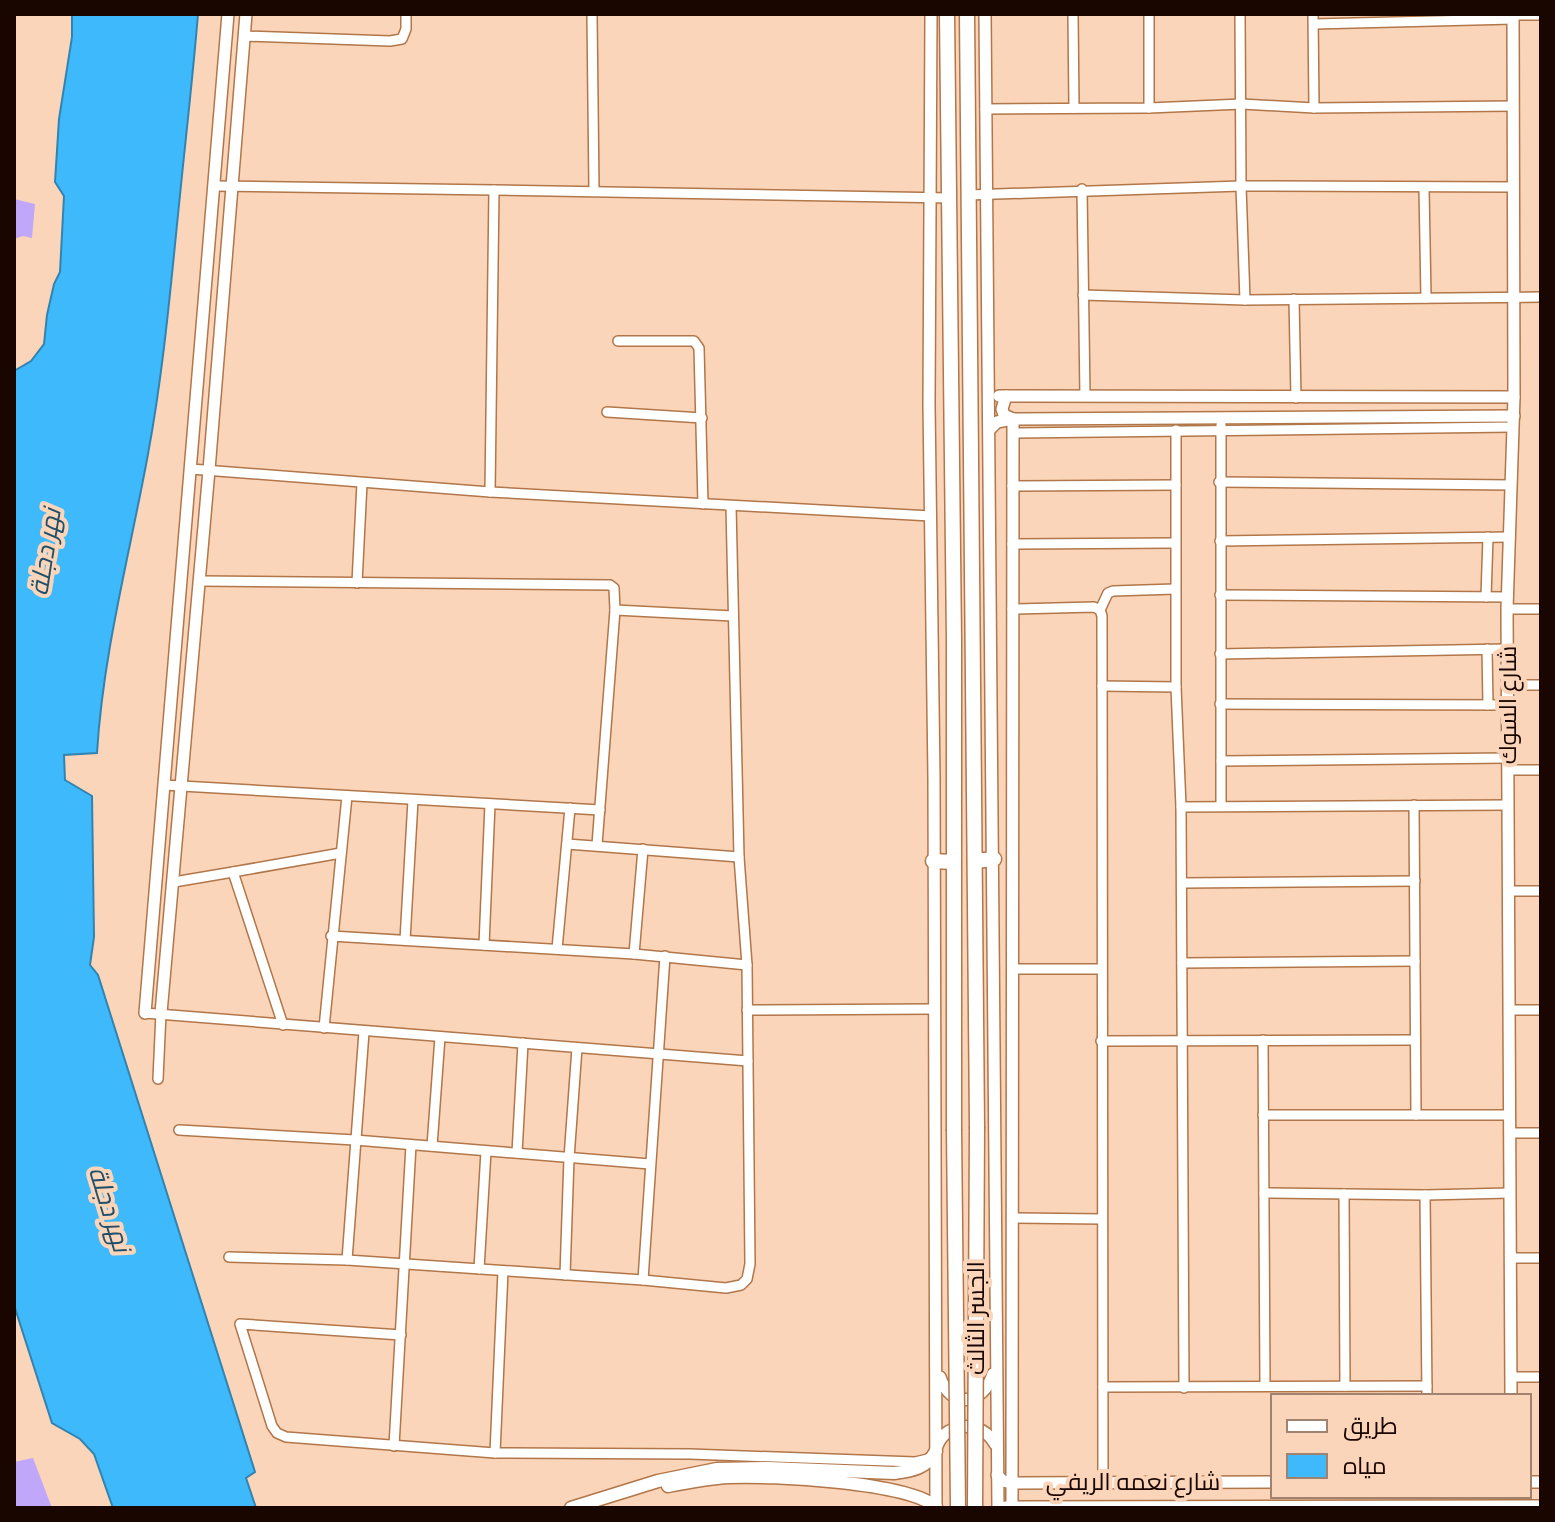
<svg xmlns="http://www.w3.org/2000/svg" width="1555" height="1522" viewBox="0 0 1555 1522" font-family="Overpass,Cairo,sans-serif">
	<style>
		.green { fill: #c0a7fa }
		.water { fill: #3eb9fb; stroke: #3383b0; stroke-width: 2 }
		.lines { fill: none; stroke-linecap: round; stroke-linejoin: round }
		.minor-casing { stroke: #b17649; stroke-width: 12 }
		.tertiary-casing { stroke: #b17649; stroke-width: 14 }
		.secondary-casing { stroke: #b17649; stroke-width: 15 }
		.primary-casing { stroke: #b17649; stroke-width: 17 }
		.minor { stroke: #fff; stroke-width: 9 }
		.tertiary { stroke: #fff; stroke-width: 11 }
		.secondary { stroke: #fff; stroke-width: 12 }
		.primary { stroke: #fff; stroke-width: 14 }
		.primary-bridge-casing { stroke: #b17649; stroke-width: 17; stroke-linecap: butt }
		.primary-bridge { stroke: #fff; stroke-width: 14 }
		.labels { text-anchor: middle; stroke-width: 8; stroke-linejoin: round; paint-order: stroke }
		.street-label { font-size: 24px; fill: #1a0600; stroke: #fbd5b9 }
		.water-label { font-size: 26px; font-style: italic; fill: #1f4f6b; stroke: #fbd5b9 }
	</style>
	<rect width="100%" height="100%" fill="#fbd5b9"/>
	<g class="green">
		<path d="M 14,199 L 35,204 L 32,238 L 23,236 L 14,239 Z"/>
		<path d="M 33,1458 L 52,1508 L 14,1508 L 14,1462 Z"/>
	</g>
	<path class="water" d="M 72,14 L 198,14 C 193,75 186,135 180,195 C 171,282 164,368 148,454 C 130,553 103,652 97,753 L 64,755 L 65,780 L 92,796 L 94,937 L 90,965 L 98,975 L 255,1472 L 246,1478 L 256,1508 L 113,1508 L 94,1454 L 80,1439 L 52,1423 L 14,1305 L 14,371 L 31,361 L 44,344 L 47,315 L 54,284 L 60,272 L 64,196 L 55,182 L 59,119 L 72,37 Z"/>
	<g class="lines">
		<g class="minor-casing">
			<g id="minor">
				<path d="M 592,14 L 594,191"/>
				<path d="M 1073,14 L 1074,108"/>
				<path d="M 1149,14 L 1149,108"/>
				<path d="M 1240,14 L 1241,186 L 1245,300"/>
				<path d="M 1313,14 L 1314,108"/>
				<path d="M 1513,15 L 1541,15"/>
				<path d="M 1314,24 L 1513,19"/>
				<path d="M 244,36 L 390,41 L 402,39 L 406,29 L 406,14"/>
				<path d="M 985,109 L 1149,108 L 1242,104 L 1314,108 L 1513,106"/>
				<path d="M 214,186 L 494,190 L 490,492"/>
				<path d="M 1424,188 L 1426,298"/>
				<path d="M 1082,189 L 1085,396"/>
				<path d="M 494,190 L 951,198"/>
				<path d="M 968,195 L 1241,186 L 1514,187"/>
				<path d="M 1083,295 L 1245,300 L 1541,297"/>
				<path d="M 1294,299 L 1296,398"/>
				<path d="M 618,341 L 694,341 L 699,348 L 703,504"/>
				<path d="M 607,412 L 702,418"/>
				<path d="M 1221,425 L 1221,806"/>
				<path d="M 1176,430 L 1176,687 L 1181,807 L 1184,1388"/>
				<path d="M 1013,433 L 1513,427"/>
				<path d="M 191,469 L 490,492 L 931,516"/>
				<path d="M 1219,482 L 1511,485"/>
				<path d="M 1012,486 L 1176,485"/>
				<path d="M 1220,541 L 1510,537"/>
				<path d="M 1012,544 L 1175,543"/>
				<path d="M 199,581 L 610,585 L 614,588 L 615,610 L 597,845"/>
				<path d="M 357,583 L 362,483"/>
				<path d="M 1220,595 L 1508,597"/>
				<path d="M 1486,597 L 1488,537"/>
				<path d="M 1012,609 L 1094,607 L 1100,610 L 1102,616 L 1103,1483"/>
				<path d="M 1507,609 L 1541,609"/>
				<path d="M 615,610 L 733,616"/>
				<path d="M 1100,610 L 1108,593 L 1113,591 L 1175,589"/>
				<path d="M 1487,649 L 1488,705"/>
				<path d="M 1220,654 L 1507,649"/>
				<path d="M 1508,685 L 1541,685"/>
				<path d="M 1102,686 L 1176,687"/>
				<path d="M 1220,704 L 1508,705"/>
				<path d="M 1221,761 L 1508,758"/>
				<path d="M 1508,770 L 1541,770"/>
				<path d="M 164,785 L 600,810"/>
				<path d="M 1414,805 L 1416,1115"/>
				<path d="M 1181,807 L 1508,805"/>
				<path d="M 567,844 L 739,857"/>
				<path d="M 233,872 L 341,853"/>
				<path d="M 174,882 L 233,872 L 283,1025"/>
				<path d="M 1182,883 L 1415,881"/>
				<path d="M 1509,891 L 1541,891"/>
				<path d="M 331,936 L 634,954 L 747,965"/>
				<path d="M 405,940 L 413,800"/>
				<path d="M 484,945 L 490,804"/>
				<path d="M 557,949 L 570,808"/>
				<path d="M 634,954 L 643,849"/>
				<path d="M 1182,963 L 1415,961"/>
				<path d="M 1013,969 L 1101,969"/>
				<path d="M 747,1010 L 934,1009"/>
				<path d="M 1509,1010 L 1541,1010"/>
				<path d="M 145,1013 L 748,1061"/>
				<path d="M 324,1028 L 347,796"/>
				<path d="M 1263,1040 L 1265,1386"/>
				<path d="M 1101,1041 L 1415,1040"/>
				<path d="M 158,1079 L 161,1013"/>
				<path d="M 1263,1115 L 1510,1115"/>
				<path d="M 179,1130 L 355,1140 L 650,1164"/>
				<path d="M 1510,1133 L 1541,1133"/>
				<path d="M 432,1146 L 440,1037"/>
				<path d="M 517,1153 L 523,1043"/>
				<path d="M 1264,1193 L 1425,1195 L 1510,1193"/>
				<path d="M 1344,1194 L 1345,1386"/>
				<path d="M 1425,1195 L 1427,1396"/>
				<path d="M 1013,1218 L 1102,1219"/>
				<path d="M 229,1257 L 347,1260 L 643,1280 L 726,1288 L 741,1285 L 747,1279 L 750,1264 L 747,965 L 739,857 L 731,506"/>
				<path d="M 1511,1258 L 1541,1258"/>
				<path d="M 347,1260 L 364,1032"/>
				<path d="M 479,1269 L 486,1151"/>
				<path d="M 565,1275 L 569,1158 L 577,1048"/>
				<path d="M 643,1280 L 665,956"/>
				<path d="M 401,1335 L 240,1324 L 272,1426 L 277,1433 L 286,1437 L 495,1453 L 690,1454 L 915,1462 L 928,1459"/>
				<path d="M 1511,1377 L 1541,1377"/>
				<path d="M 1103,1387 L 1427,1386"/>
				<path d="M 394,1446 L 411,1145"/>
				<path d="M 495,1453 L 503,1271"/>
			</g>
		</g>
		<g class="tertiary-casing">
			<g id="tertiary">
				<path d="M 931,14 L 929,404 L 934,778 L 936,1508"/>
				<path d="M 985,14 L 998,1508"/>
				<path d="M 999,396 L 1514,397"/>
				<path d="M 1006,396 L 1002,409 L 1004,415 L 1013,419 L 1012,1508"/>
				<path d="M 989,430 L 997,422 L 1013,419 L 1514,416"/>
				<path d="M 145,1013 L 228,14"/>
				<path d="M 161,1013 L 209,470 L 246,14"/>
				<path d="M 940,1377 C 951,1410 983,1405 993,1374"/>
				<path d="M 1511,1396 L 1507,609 L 1514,397 L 1513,14"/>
				<path d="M 937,1446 C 947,1420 983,1421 995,1444"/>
				<path d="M 997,1475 L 1003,1481 L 1013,1483 L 1273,1482"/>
				<path d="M 1529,1482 L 1541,1482"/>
				<path d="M 1005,1507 L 1541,1506"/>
			</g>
		</g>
		<g class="secondary-casing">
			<g id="secondary">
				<path d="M 668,1486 C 688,1482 709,1478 729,1477 C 770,1475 908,1482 936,1507"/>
				<path d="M 571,1508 L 658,1481 L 717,1469 L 768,1468 L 894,1473 C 912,1471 927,1468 936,1451"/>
			</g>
		</g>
		<g class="primary-casing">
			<g id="primary">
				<path d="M 947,14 L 954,641 L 954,1129"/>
				<path d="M 967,14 L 977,1127"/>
				<path d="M 933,861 L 953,862"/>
				<path d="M 975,861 L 994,859"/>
			</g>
		</g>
		<use href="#minor" class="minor"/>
		<use href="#tertiary" class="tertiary"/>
		<use href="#secondary" class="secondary"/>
		<use href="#primary" class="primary"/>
		<g class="primary-bridge-casing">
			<g id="primary-bridge">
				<path d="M 954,1129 L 958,1508"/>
				<path d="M 975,1508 L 977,1127"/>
			</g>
		</g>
		<use href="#primary-bridge" class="primary-bridge"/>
	</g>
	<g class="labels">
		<g class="street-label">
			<text transform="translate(1508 705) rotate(-90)" y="8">شارع السوك</text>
			<text transform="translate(976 1318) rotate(-90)" y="8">الجسر الثالث</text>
			<text x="1133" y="1490">شارع نعمه الريفي</text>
		</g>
		<g class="water-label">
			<text transform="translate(45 552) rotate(-81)" y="9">نهر دجلة</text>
			<text transform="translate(110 1209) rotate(73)" y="9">نهر دجلة</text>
		</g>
	</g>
	<rect width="1555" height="1522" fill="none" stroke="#1a0600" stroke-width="32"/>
	<rect x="1271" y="1394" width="260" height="104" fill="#fbd5b9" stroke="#a1826f" stroke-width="2"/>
	<rect x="1287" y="1420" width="40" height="12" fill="#ffffff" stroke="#a1826f" stroke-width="2"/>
	<text x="1343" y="1434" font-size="24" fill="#1a0600">طريق</text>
	<rect x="1287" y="1454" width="40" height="24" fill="#3eb9fb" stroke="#a1826f" stroke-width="2"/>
	<text x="1343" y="1474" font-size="24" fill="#1a0600">مياه</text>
</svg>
